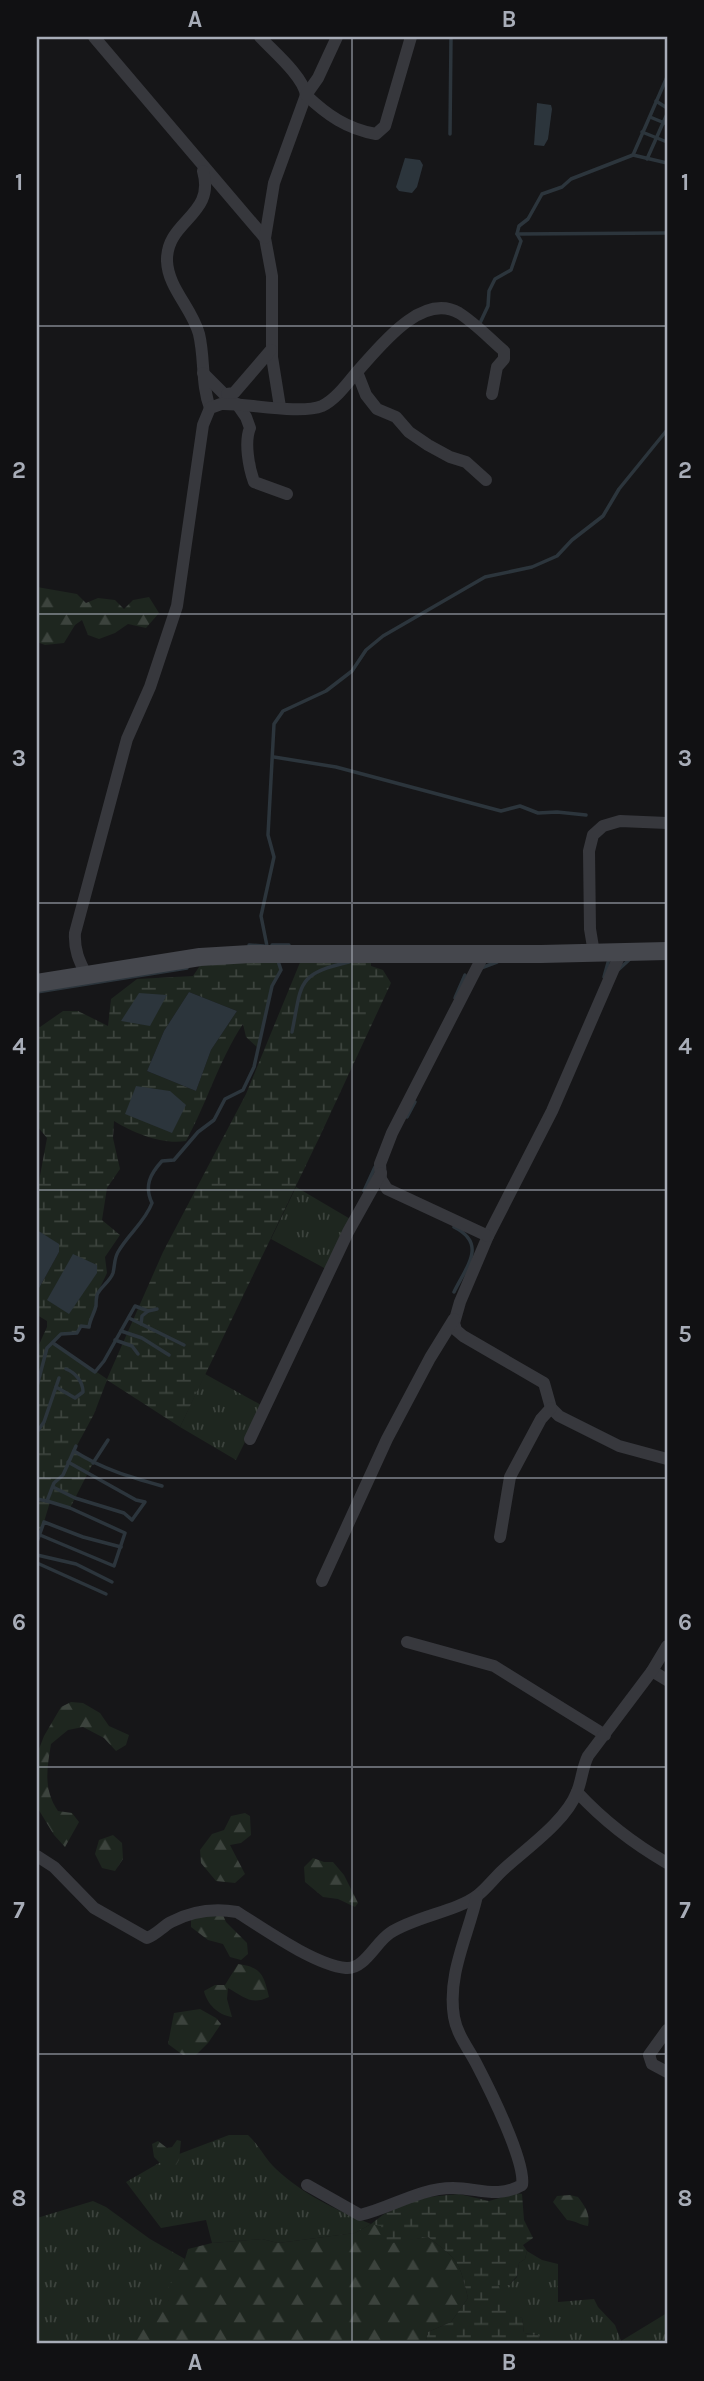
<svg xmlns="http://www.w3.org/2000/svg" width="704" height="2381" viewBox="0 0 704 2381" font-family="Karla,sans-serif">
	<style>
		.grass { fill: url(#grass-tufts) }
		.forest { fill: url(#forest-firs) }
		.wetland { fill: url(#wetland-marsh); fill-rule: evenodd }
		.water { fill: #2c353c }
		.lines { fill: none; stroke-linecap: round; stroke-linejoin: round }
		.stream { stroke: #2c353c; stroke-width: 3.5 }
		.street { stroke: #37383d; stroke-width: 12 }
		.secondary { stroke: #45474d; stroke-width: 18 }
		.grid { fill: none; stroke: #a8adb8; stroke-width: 2; stroke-opacity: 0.55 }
		.neatline { fill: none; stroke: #a8adb8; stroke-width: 2.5 }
		.grid-label { font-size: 23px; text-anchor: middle; font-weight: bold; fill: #a8adb8 }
	</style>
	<defs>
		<pattern id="grass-tufts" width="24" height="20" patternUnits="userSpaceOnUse" patternTransform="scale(1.75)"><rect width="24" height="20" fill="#1e261f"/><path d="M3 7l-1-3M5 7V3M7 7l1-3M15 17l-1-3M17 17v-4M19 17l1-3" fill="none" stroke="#3c433d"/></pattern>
		<pattern id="forest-firs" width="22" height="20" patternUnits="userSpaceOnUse" patternTransform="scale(1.75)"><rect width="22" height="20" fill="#1e261f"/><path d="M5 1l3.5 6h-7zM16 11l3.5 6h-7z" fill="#3c433d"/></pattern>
		<pattern id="wetland-marsh" width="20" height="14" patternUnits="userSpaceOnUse" patternTransform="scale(1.75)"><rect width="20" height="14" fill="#1e261f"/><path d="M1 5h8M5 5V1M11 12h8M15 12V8" fill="none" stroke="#3c433d"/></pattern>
	</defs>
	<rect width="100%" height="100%" fill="#161618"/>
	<g class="grass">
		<path d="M 296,1187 L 352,1220 L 326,1269 L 271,1239 Z"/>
		<path d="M 205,1374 L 263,1406 L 236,1460 L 180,1427 Z"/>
		<path d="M 229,2135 L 248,2135 C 259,2145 265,2159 276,2169 C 304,2195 336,2210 371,2224 L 355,2233 L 278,2243 L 262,2239 L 212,2243 L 206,2220 L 161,2228 L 126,2182 L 166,2159 Z"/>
		<path d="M 93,2201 L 106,2207 L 150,2239 L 185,2259 L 180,2267 L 169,2300 L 135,2344 L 37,2344 L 37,2218 Z"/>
		<path d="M 527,2251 L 542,2260 L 558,2264 L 558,2302 L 594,2299 L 598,2307 L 615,2325 L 621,2341 L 667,2313 L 667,2344 L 542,2344 L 538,2335 L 524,2333 L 522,2318 L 513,2315 L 497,2285 L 509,2285 L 517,2277 L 519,2263 L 525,2259 Z"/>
	</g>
	<g class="forest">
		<path d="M 37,587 L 77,594 L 86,603 L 98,598 L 115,600 L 124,609 L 133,600 L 149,597 L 159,613 L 146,628 L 128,624 L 115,633 L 99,639 L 88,635 L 82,620 L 75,625 L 64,643 L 45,645 L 37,642 Z"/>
		<path d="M 71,1702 L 83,1703 L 100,1713 L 109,1726 L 129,1735 L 126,1745 L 116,1751 L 104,1738 L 83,1727 L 68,1730 L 51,1744 C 47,1769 43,1789 58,1811 L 72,1813 L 79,1822 L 65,1847 L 54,1835 L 37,1807 L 37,1754 L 44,1736 L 61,1707 Z"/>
		<path d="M 245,1813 L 250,1816 L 251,1835 L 241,1843 L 230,1845 L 245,1874 L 235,1883 L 216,1881 L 201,1863 L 200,1850 L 212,1834 L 224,1830 L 231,1816 Z"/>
		<path d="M 113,1835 L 122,1843 L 123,1859 L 115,1871 L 102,1868 L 95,1854 L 99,1840 Z"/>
		<path d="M 313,1858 L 324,1862 L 333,1862 L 344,1875 L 358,1903 L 355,1907 L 338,1899 L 323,1897 L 305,1882 L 304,1867 Z"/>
		<path d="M 223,1915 L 226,1922 L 247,1943 L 248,1954 L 241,1960 L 230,1957 L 223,1944 L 208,1940 L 191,1927 L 191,1917 Z"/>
		<path d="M 238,1964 C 262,1967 264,1976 269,1997 C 251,2006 243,1996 228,1988 L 227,1999 L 232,2017 C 218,2015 207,2004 204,1991 L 215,1985 L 225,1985 Z"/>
		<path d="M 200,2009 L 216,2018 L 221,2024 L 208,2043 L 196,2055 L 183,2055 L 168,2044 L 174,2013 Z"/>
		<path d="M 177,2140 L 181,2141 L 179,2160 L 175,2167 L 166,2169 L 154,2157 L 152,2144 L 158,2141 L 167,2148 L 172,2147 Z"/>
		<path d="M 570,2195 L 578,2197 C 584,2205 591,2214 588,2226 C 580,2225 576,2221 567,2220 L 553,2202 L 557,2196 Z"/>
		<path d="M 371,2224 L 381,2225 L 392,2242 L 428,2237 C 459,2261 459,2260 468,2298 L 451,2322 L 428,2332 L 425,2344 L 114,2344 L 169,2300 L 167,2290 L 185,2259 L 188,2249 L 212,2243 L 262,2239 L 278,2243 L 355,2233 Z"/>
	</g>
	<g class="wetland">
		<path d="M 371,959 L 371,966 L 383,970 L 391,983 L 320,1136 L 180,1427 L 107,1380 L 94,1414 L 74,1451 L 93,1463 L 70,1508 L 50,1502 L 37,1545 L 37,1349 L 47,1327 L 47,1321 L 37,1315 L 37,1292 L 59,1252 L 59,1245 L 37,1230 L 37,1192 L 47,1138 L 37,1126 L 37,1026 L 40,1027 L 63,1011 L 78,1011 L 108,1026 L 111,999 L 137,979 L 193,976 L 201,964 L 278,961 L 281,970 L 272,986 L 258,1048 L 246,1037 L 243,1024 C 219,1060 207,1103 186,1141 C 162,1145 134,1133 114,1121 L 113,1138 L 120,1169 L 107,1188 L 102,1220 L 120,1235 L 105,1257 L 107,1273 L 97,1294 L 95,1310 L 91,1315 L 89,1327 L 81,1326 L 77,1333 L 61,1334 L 53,1342 L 107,1379 L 163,1252 L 246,1094 L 301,960 ZM 189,992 L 237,1011 L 211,1050 L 196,1091 L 147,1071 L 164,1031 Z"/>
		<path d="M 517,2193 L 522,2194 L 524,2220 L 533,2238 L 523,2245 L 527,2251 L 525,2259 L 519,2263 L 517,2276 L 509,2285 L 498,2285 L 513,2314 L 522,2318 L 524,2333 L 538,2335 L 542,2344 L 425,2344 L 428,2332 L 451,2322 L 468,2298 C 459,2260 459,2261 428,2237 L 392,2243 L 382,2238 L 381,2226 L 371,2224 L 384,2214 L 418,2198 L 459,2194 L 489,2201 Z"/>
	</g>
	<g class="water">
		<path d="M 537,103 L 551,105 L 552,109 L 548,139 L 544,146 L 534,145 Z"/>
		<path d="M 405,158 L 420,160 L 423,165 L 417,187 L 412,193 L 399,191 L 396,187 Z"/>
		<path d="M 189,992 L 237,1011 L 211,1050 L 196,1091 L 147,1071 L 164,1031 Z"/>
		<path d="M 139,993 L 167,995 L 150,1026 L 121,1021 Z"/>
		<path d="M 136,1086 L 170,1091 L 186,1105 L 172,1133 L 125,1114 Z"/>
		<path d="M 37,1230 L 59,1244 L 59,1252 L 37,1292 Z"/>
		<path d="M 73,1254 L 97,1265 L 97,1273 L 69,1314 L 47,1300 Z"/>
	</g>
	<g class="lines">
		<g class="stream">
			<path d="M 656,101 L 667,108"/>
			<path d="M 650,117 L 667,124"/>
			<path d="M 642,132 L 667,142"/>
			<path d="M 450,134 L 451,37"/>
			<path d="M 633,155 L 667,163"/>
			<path d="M 647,159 L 667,114"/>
			<path d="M 517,234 L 667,233"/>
			<path d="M 480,323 L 488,306 L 489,291 L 495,279 L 511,270 L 521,241 L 517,234 L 519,226 L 528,219 L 542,194 L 562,187 L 571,179 L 633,155 L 667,77"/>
			<path d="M 274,757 L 336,767 L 501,811 L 520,806 L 538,813 L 557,812 L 586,815"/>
			<path d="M 249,945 L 264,946"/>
			<path d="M 272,945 L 289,945"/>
			<path d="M 267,946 L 261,916 L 274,857 L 268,835 L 274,724 L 283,711 L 326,691 L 352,671 L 366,650 L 383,636 L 485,577 L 532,567 L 557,556 L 572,540 L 603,516 L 619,489 L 667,430"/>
			<path d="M 481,968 L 497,962"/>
			<path d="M 618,970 L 630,959"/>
			<path d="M 604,977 L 609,959"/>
			<path d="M 37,992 L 187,968"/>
			<path d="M 455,998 L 465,975"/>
			<path d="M 292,1032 C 302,983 296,974 349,962"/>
			<path d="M 407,1117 L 415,1102"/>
			<path d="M 364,1191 L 375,1167"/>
			<path d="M 454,1292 C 466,1267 488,1244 454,1227"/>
			<path d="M 129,1318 L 184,1345"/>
			<path d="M 141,1324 L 142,1316 L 148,1311"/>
			<path d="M 121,1331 L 142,1338 L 169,1355"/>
			<path d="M 115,1340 L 132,1346 L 138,1354"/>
			<path d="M 53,1343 L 95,1372 L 104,1361 L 135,1306 L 148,1311 L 157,1309"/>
			<path d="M 37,1386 L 47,1348 L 61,1334 L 77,1333 L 81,1326 L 89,1327 C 90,1319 94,1314 96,1306 C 96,1303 96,1299 97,1295 C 100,1287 110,1282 113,1273 C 115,1265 114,1259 118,1252 C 128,1234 145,1222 152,1203 C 144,1186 150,1174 162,1161 L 174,1160 L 198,1132 L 214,1120 L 225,1099 L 243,1090 L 254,1067 L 272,986 L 281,970 L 278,961"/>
			<path d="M 56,1387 L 75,1398 L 83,1392 C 83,1382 76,1373 66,1369"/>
			<path d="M 37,1432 L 44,1422 L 59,1378"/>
			<path d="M 74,1451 C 102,1469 130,1477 162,1486"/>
			<path d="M 93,1463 L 108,1440"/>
			<path d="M 53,1487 L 75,1498 L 124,1513 L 132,1520 L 145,1502 L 136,1500 L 68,1462"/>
			<path d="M 37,1499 L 47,1501 L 54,1483 L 63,1475 L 76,1446"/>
			<path d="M 40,1535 L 114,1566 L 125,1533 L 70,1508 L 47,1501"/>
			<path d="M 37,1542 L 44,1522 L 83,1537 L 121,1547"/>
			<path d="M 37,1555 L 76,1564 L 112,1582"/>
			<path d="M 37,1563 L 106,1594"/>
		</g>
		<g class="street">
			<path d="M 94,37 L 265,238 L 272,276 L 272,357 L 280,407"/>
			<path d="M 260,37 C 273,51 303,76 306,95 L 274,183 L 265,238"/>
			<path d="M 337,37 L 318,78 L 306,95 C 327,115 347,129 376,134 L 385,126 L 411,37"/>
			<path d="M 203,171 C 216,216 166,220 167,261 C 168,288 192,308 199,334 C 205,359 201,384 210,408"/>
			<path d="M 357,372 L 366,395 L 377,409 L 396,417 L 409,432 L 428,445 L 450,457 L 466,462 L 486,480"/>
			<path d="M 203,373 L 224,394 L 231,397"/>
			<path d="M 227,394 L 234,393 L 271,350"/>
			<path d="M 237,404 L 246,417 L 250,428 C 244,442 249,468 254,482 L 287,494"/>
			<path d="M 621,952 L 552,1111 L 488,1236 L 460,1302 L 454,1323 L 456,1330 L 463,1336 L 544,1383 L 551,1408 L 559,1416 L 619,1446 L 667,1459"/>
			<path d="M 594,953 L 590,929 L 589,851 L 593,835 L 603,826 L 620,821 L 667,823"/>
			<path d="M 484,954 L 392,1133 L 380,1164 L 381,1179 L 387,1189 L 488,1236"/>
			<path d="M 87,976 C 79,961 74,950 75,933 L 127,739 L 150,687 L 177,606 L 203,425 L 210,408 L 221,404 C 246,403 300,415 322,406 C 335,400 347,384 356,373 C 378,349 421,291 459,313 C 475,323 490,339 504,351 L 504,359 L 497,367 L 492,394"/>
			<path d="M 250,1439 L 348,1232 L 381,1173"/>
			<path d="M 500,1537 L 510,1477 L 541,1419 L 551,1408"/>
			<path d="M 322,1581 L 387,1439 L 430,1358 L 454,1319"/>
			<path d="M 407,1642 L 494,1666 L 605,1735"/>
			<path d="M 652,1671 L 667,1680"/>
			<path d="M 577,1792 C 603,1820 634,1844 667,1863"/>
			<path d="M 37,1856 L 54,1867 L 94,1908 L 147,1938 C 157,1934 162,1927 171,1922 C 192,1911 214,1908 237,1912 C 264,1929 315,1965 346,1968 C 364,1970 376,1942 390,1933 C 416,1916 456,1912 478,1895 C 487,1888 495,1877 504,1869 C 527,1848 566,1821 577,1792 C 582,1780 582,1768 588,1756 L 652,1671 L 667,1646"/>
			<path d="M 667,2030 L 649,2055 L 652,2064 L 667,2072"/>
			<path d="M 307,2185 L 360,2215 C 391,2208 419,2188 453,2188 C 478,2188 498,2199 522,2185 C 526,2162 489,2088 477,2065 C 469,2049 457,2035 454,2017 C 447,1974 468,1936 477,1896"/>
		</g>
		<path class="secondary" d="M 37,983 L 200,957 L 250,954 L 541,954 L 667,951"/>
	</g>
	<path class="grid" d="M 352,37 L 352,2344M 37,326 L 667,326M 37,614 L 667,614M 37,903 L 667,903M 37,1190 L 667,1190M 37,1478 L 667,1478M 37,1767 L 667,1767M 37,2054 L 667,2054"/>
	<rect width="704" height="2381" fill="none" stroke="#111113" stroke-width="77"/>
	<rect x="38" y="38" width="628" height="2304" class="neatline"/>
	<g class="grid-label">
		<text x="195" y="27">A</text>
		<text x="509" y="27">B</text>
		<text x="19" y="190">1</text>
		<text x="685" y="190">1</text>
		<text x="19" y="478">2</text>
		<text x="685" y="478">2</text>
		<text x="19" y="766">3</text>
		<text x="685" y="766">3</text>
		<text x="19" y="1054">4</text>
		<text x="685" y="1054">4</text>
		<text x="19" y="1342">5</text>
		<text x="685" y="1342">5</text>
		<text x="19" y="1630">6</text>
		<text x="685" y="1630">6</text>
		<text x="19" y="1918">7</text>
		<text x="685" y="1918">7</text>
		<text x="19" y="2206">8</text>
		<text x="685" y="2206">8</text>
		<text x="195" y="2370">A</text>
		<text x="509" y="2370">B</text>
	</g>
</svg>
